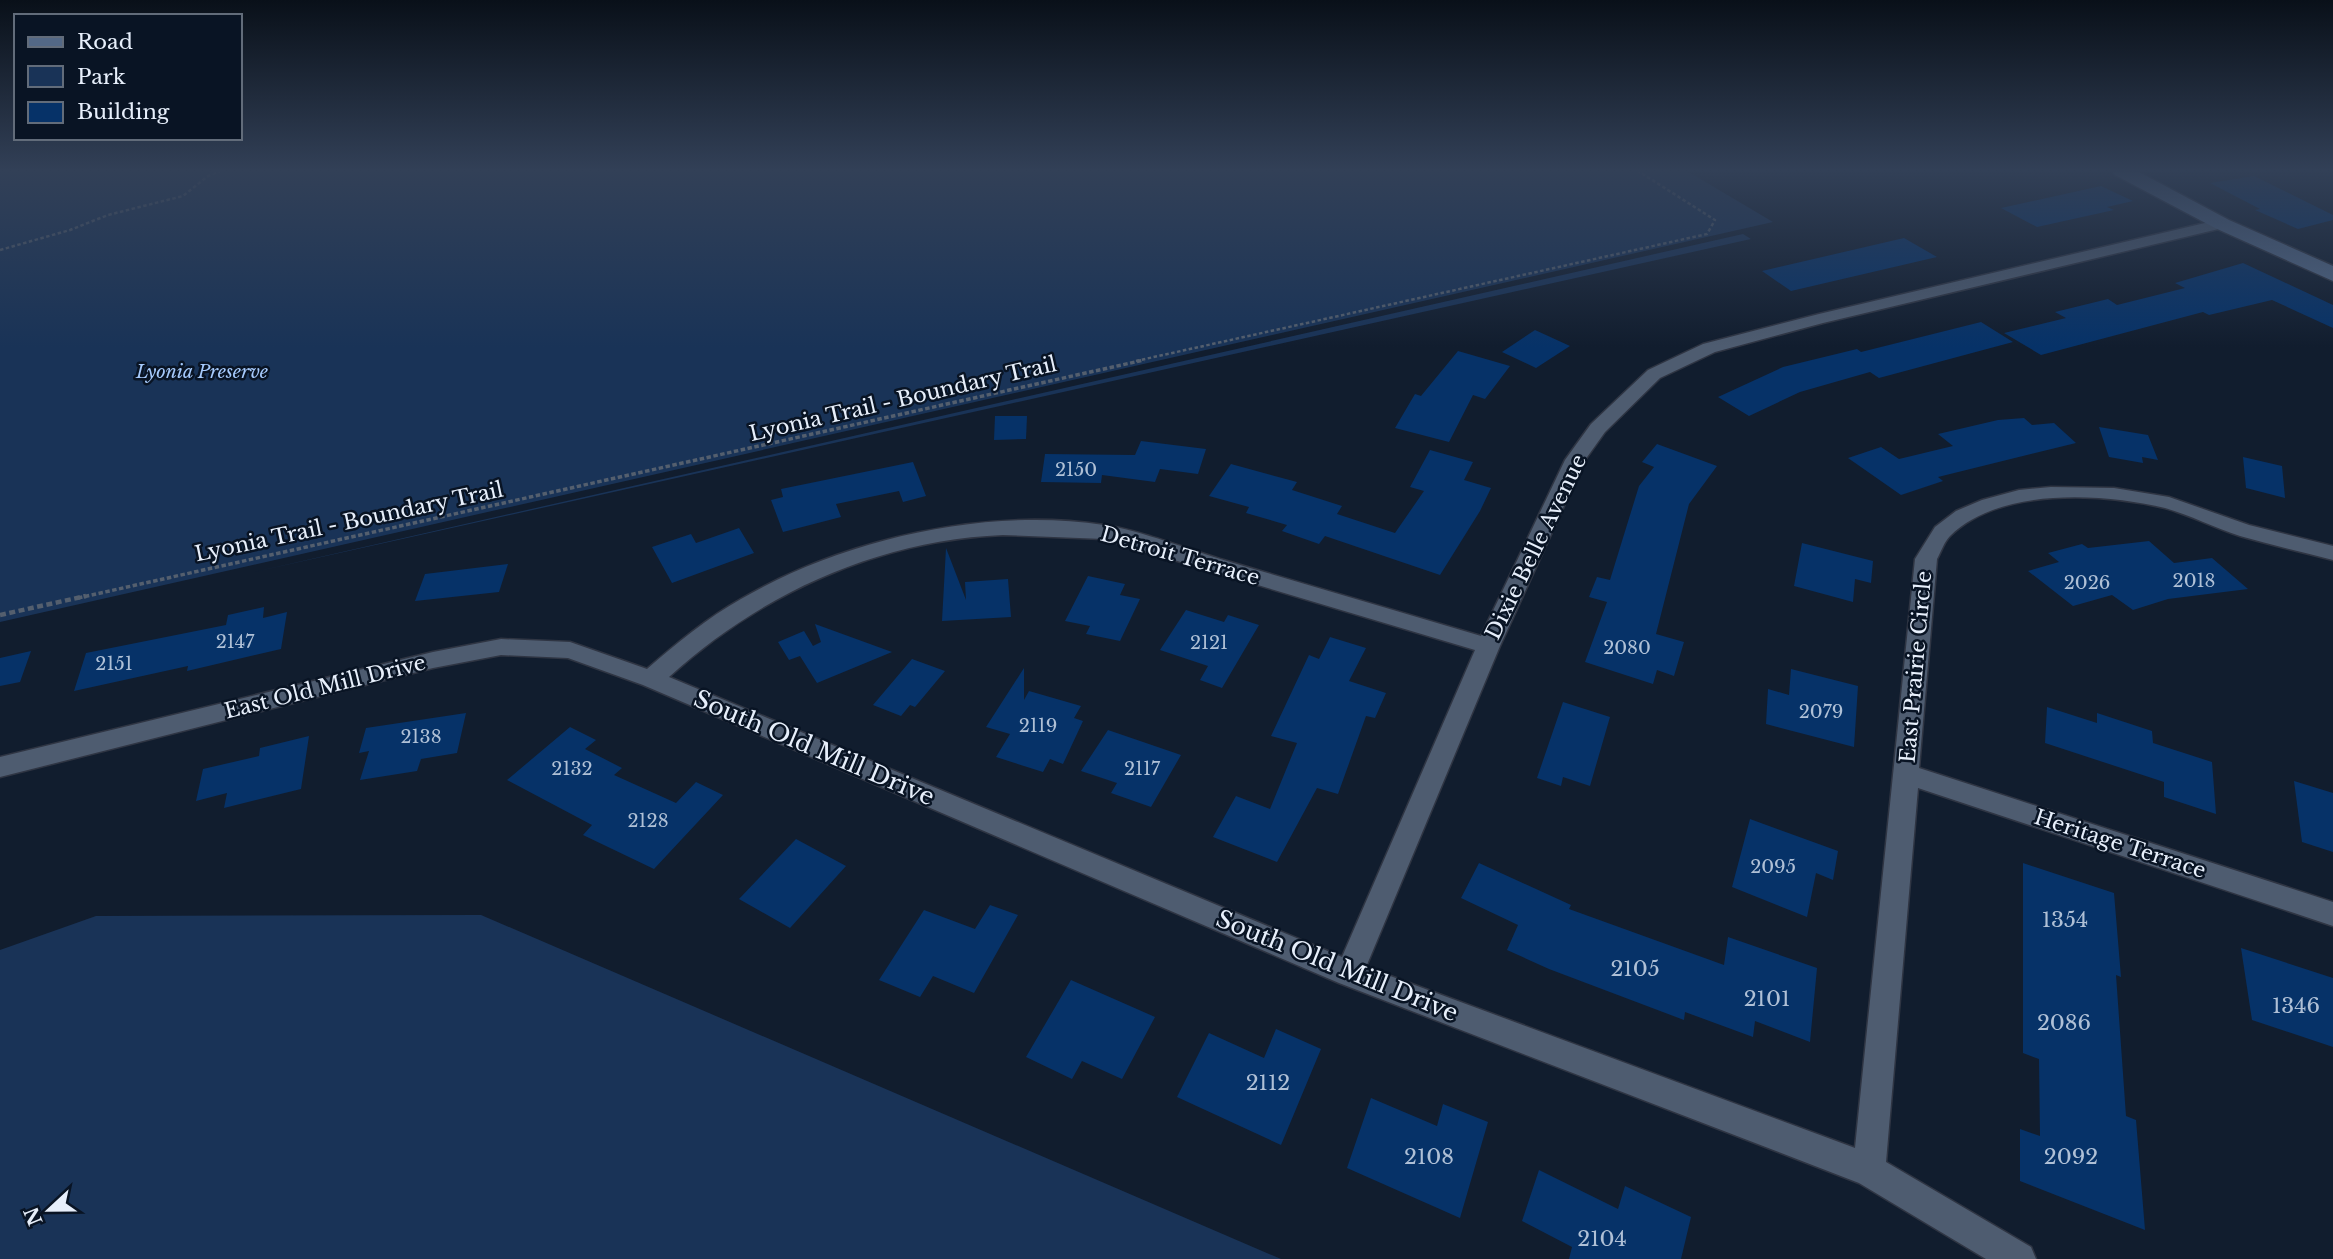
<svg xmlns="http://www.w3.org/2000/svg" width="2333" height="1259" viewBox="0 0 2333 1259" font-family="'Libre Baskerville',serif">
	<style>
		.green { fill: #193357 }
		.building { fill: #063268 }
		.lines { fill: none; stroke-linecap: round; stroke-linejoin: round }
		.street-casing { stroke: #2f3543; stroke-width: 3 }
		.secondary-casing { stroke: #2f3543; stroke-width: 3 }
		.path-far2 { stroke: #545f6e; stroke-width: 2.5; stroke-dasharray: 3.5 2.5; stroke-linecap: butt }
		.path-far1 { stroke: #545f6e; stroke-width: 3.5; stroke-dasharray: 4.5 2.5; stroke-linecap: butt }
		.path { stroke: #545f6e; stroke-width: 4.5; stroke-dasharray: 6 3.5; stroke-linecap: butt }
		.street { fill: #4e5c70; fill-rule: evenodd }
		.secondary { fill: #536886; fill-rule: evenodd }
		.labels { text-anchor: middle; stroke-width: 5; stroke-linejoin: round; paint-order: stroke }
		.far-park-label { font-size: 18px; font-style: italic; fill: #a6cafc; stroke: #091424 }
		.number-label { font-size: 18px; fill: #afc0d6 }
		.street-label { font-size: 21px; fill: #e7effb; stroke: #091424 }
		.near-number-label { font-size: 21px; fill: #afc0d6 }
		.near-street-label { font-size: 24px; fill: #e7effb; stroke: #091424 }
	</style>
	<rect width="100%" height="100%" fill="#111d2e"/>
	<g class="green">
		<path d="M 0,171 L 1687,171 L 1773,222 L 0,622 Z"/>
		<path d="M 1743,234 L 1751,239 L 236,576 Z"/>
		<path d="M 481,915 L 1281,1259 L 0,1259 L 0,950 L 96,916 Z"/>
	</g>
	<g class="building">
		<path d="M 2254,176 L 2333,215 L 2333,220 L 2298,229 L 2255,210 L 2260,209 L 2210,183 Z"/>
		<path d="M 2101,186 L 2133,201 L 2107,207 L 2114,210 L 2037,227 L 2001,208 Z"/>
		<path d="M 1904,238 L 1937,257 L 1791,291 L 1762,271 Z"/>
		<path d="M 2243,263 L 2333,305 L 2333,328 L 2272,300 L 2209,315 L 2203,312 L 2041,355 L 2004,333 L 2066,318 L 2055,312 L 2108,299 L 2117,305 L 2185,288 L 2175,283 Z"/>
		<path d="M 1981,322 L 2013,342 L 1879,378 L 1870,372 L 1800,392 L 1749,416 L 1718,397 L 1783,367 L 1857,349 L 1861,352 Z"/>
		<path d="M 1535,330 L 1570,346 L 1536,368 L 1502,352 Z"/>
		<path d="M 1458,351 L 1510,366 L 1485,399 L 1473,395 L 1449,442 L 1395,428 L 1415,394 L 1421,396 Z"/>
		<path d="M 995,416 L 1027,416 L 1026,439 L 994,440 Z"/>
		<path d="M 2024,418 L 2032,425 L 2054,423 L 2076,443 L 1938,477 L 1943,481 L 1901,495 L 1848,458 L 1881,447 L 1899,459 L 1953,446 L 1938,434 L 1998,420 Z"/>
		<path d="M 2099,427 L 2148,435 L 2158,460 L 2142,457 L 2143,463 L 2109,457 Z"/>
		<path d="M 1141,441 L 1206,449 L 1198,474 L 1160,469 L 1155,482 L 1102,475 L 1101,483 L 1041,482 L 1045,454 L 1135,455 Z"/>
		<path d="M 1657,444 L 1717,466 L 1689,504 L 1656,634 L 1684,642 L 1674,676 L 1657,670 L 1653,684 L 1585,662 L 1607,602 L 1589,597 L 1597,577 L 1610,580 L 1639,486 L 1654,467 L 1642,462 Z"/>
		<path d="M 1430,450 L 1473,462 L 1464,480 L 1491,488 L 1480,511 L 1440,575 L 1325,536 L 1319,544 L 1282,531 L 1287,525 L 1246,513 L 1249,507 L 1209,496 L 1231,464 L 1297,482 L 1292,490 L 1342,506 L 1337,514 L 1395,533 L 1424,491 L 1410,487 Z"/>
		<path d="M 2243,457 L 2282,466 L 2285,498 L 2246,488 Z"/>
		<path d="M 913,462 L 926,496 L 903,502 L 899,491 L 836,504 L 841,517 L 783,532 L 771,500 L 783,497 L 781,489 Z"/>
		<path d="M 739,528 L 754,553 L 672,583 L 652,547 L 691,534 L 696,543 Z"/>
		<path d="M 2149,541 L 2174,563 L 2212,558 L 2248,589 L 2168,599 L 2133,610 L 2112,595 L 2073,606 L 2028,571 L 2059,562 L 2048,553 L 2082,544 L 2088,548 Z"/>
		<path d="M 1802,543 L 1873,561 L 1871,583 L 1855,579 L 1853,602 L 1794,586 Z"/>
		<path d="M 946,548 L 966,600 L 965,582 L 1008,579 L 1011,617 L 942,621 Z"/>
		<path d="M 508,564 L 499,592 L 415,601 L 425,574 Z"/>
		<path d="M 1088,576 L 1125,584 L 1120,595 L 1140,599 L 1120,641 L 1086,634 L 1090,626 L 1065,621 Z"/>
		<path d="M 264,607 L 263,618 L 287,612 L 281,649 L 187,671 L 188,666 L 74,691 L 86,653 L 226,625 L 228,615 Z"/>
		<path d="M 1186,610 L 1224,622 L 1228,615 L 1259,625 L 1222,688 L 1200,680 L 1208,666 L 1160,650 Z"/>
		<path d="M 815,624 L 892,652 L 817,683 L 800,656 L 789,660 L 778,642 L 804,631 L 813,646 L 821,642 Z"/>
		<path d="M 1330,637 L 1366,648 L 1349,681 L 1386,693 L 1375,718 L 1366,716 L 1338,794 L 1317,788 L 1277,862 L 1213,837 L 1236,796 L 1270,809 L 1297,743 L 1271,736 L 1309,655 L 1319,659 Z"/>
		<path d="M 31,651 L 20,682 L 0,686 L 0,658 Z"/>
		<path d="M 912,659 L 945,671 L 915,707 L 910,705 L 901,716 L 873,705 Z"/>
		<path d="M 1024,668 L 1024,700 L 1029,691 L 1081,706 L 1074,718 L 1083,721 L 1063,764 L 1050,759 L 1043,772 L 996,757 L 1010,734 L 986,727 Z"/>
		<path d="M 1791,669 L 1858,686 L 1854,747 L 1766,724 L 1768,689 L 1789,695 Z"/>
		<path d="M 1563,702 L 1610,717 L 1590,786 L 1563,777 L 1561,786 L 1537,778 Z"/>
		<path d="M 2047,707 L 2097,723 L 2097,713 L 2152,731 L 2153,743 L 2212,762 L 2216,814 L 2164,797 L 2164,782 L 2045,743 Z"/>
		<path d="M 466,713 L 457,753 L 421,759 L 417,771 L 360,780 L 369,751 L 359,753 L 366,728 Z"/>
		<path d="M 570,727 L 596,740 L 585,749 L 622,768 L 614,775 L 676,803 L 696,782 L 723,795 L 654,869 L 583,835 L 592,825 L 507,780 Z"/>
		<path d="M 1108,730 L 1181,755 L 1151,807 L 1111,793 L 1117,783 L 1081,771 Z"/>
		<path d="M 309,736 L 301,789 L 224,808 L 227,793 L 196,801 L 203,769 L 259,756 L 260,748 Z"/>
		<path d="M 2294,781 L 2333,793 L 2333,852 L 2302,842 Z"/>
		<path d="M 1750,819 L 1838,851 L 1833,880 L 1816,873 L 1807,917 L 1732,887 Z"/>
		<path d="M 796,839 L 846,866 L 790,928 L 739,899 Z"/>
		<path d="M 1479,863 L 1571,905 L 1569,909 L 1724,965 L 1728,937 L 1817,968 L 1810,1042 L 1755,1021 L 1753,1037 L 1685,1012 L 1684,1020 L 1549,969 L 1507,950 L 1518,925 L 1461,898 Z"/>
		<path d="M 2023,863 L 2114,893 L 2121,977 L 2116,975 L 2126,1116 L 2136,1120 L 2145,1230 L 2020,1181 L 2020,1129 L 2040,1136 L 2039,1059 L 2023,1053 Z"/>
		<path d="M 990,905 L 1018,915 L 974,993 L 933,976 L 920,997 L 879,980 L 924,910 L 975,929 Z"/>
		<path d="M 2241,948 L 2333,978 L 2333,1047 L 2252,1020 Z"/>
		<path d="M 1071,980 L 1155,1017 L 1122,1079 L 1082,1061 L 1072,1079 L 1026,1057 Z"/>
		<path d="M 1276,1029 L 1321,1049 L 1281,1145 L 1177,1097 L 1209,1033 L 1264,1058 Z"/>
		<path d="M 1371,1098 L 1437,1126 L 1443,1104 L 1488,1122 L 1460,1218 L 1347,1168 Z"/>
		<path d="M 1539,1170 L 1618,1209 L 1625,1186 L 1691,1217 L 1681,1259 L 1569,1259 L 1572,1247 L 1522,1221 Z"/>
	</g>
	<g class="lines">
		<g class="street-casing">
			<path id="street" d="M 2222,219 L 2230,224 L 2227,227 L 1823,323 L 1715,352 L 1660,378 L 1605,432 L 1585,460 L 1500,646 L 1366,967 L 1855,1148 L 1915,559 L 1935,527 L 1956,511 L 1982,500 L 2019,490 L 2051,487 L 2114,488 L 2169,497 L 2249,525 L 2333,546 L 2333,560 C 2302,552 2271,545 2240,536 C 2215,528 2190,515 2165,508 C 2102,493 2000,487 1950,536 C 1944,542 1941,552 1937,559 L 1919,768 L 2333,902 L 2333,926 L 1918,788 L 1886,1162 L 2031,1247 L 2036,1259 L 1986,1259 L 1859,1183 L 1339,983 L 643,685 L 568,658 L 501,655 L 433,668 L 0,777 L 0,757 L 433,652 L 501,639 L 570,642 L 647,669 C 677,643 707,618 741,599 C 844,539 986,507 1104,525 C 1143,531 1189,550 1227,561 C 1311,586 1396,611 1481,636 L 1565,460 L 1591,424 L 1648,370 L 1703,344 L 1819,314 ZM 1003,535 L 1104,539 L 1475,650 L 1342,957 L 669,677 C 760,594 878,540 1003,535 Z"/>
		</g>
		<g class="secondary-casing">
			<path id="secondary" d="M 2112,171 L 2137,171 L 2229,220 L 2333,266 L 2333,281 L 2215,228 L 2115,175 Z"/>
		</g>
		<g class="path-far2">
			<path d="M 0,250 L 70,230 L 108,215 L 183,196 L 208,176 L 220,171"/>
			<path d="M 1136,361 L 1707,234 L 1715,220 L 1638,171"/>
		</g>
		<path class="path-far1" d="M 78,598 L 1144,360"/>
		<path class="path" d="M 0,615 L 86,596"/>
		<use href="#street" class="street"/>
		<use href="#secondary" class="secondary"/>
	</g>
	<linearGradient id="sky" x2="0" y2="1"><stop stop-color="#091019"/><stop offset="0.49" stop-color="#324057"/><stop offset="1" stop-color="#324057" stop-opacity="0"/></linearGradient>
	<rect width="2333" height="347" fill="url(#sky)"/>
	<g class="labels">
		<g class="far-park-label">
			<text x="202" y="378">Lyonia Preserve</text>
		</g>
		<g class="number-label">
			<text x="1076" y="476">2150</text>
			<text x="2194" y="587">2018</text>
			<text x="2087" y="589">2026</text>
			<text x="235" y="648">2147</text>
			<text x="1209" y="649">2121</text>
			<text x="1627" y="654">2080</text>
			<text x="114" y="670">2151</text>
			<text x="1821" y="718">2079</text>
			<text x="1038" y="732">2119</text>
			<text x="421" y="743">2138</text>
			<text x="572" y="775">2132</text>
			<text x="1142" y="775">2117</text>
			<text x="648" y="827">2128</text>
			<text x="1773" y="873">2095</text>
		</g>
		<g class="street-label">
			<text transform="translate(903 399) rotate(-13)" y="7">Lyonia Trail - Boundary Trail</text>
			<text transform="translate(349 522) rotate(-12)" y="7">Lyonia Trail - Boundary Trail</text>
			<text transform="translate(1536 547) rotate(-64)" y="7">Dixie Belle Avenue</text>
			<text transform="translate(1180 556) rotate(16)" y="7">Detroit Terrace</text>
			<text transform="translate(1916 667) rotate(-85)" y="7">East Prairie Circle</text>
			<text transform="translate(325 687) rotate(-14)" y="7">East Old Mill Drive</text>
			<text transform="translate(2120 844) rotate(18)" y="7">Heritage Terrace</text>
		</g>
		<g class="near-number-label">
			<text x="2065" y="927">1354</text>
			<text x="1635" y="976">2105</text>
			<text x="1767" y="1006">2101</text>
			<text x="2296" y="1013">1346</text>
			<text x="2064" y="1030">2086</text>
			<text x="1268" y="1090">2112</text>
			<text x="1429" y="1164">2108</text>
			<text x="2071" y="1164">2092</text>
			<text x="1602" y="1246">2104</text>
		</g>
		<g class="near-street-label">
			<text transform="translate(814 748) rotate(23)" y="8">South Old Mill Drive</text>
			<text transform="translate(1337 966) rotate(22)" y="8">South Old Mill Drive</text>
		</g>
	</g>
	<rect x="14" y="14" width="228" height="126" fill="#091424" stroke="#626c7a" stroke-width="2"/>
	<rect x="28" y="37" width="35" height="10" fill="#536886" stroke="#626c7a" stroke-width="2"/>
	<text x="77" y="49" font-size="21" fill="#e7effb">Road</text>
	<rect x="28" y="66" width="35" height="21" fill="#193357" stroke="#626c7a" stroke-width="2"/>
	<text x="77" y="84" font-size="21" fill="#e7effb">Park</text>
	<rect x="28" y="102" width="35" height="21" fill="#063268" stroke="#626c7a" stroke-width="2"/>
	<text x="77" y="119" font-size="21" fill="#e7effb">Building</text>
	<g transform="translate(49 1210) rotate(248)" stroke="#091424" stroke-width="5" paint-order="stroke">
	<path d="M0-5L12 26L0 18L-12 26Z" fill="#e7effb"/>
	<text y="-10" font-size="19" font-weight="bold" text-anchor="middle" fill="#e7effb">N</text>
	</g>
</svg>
